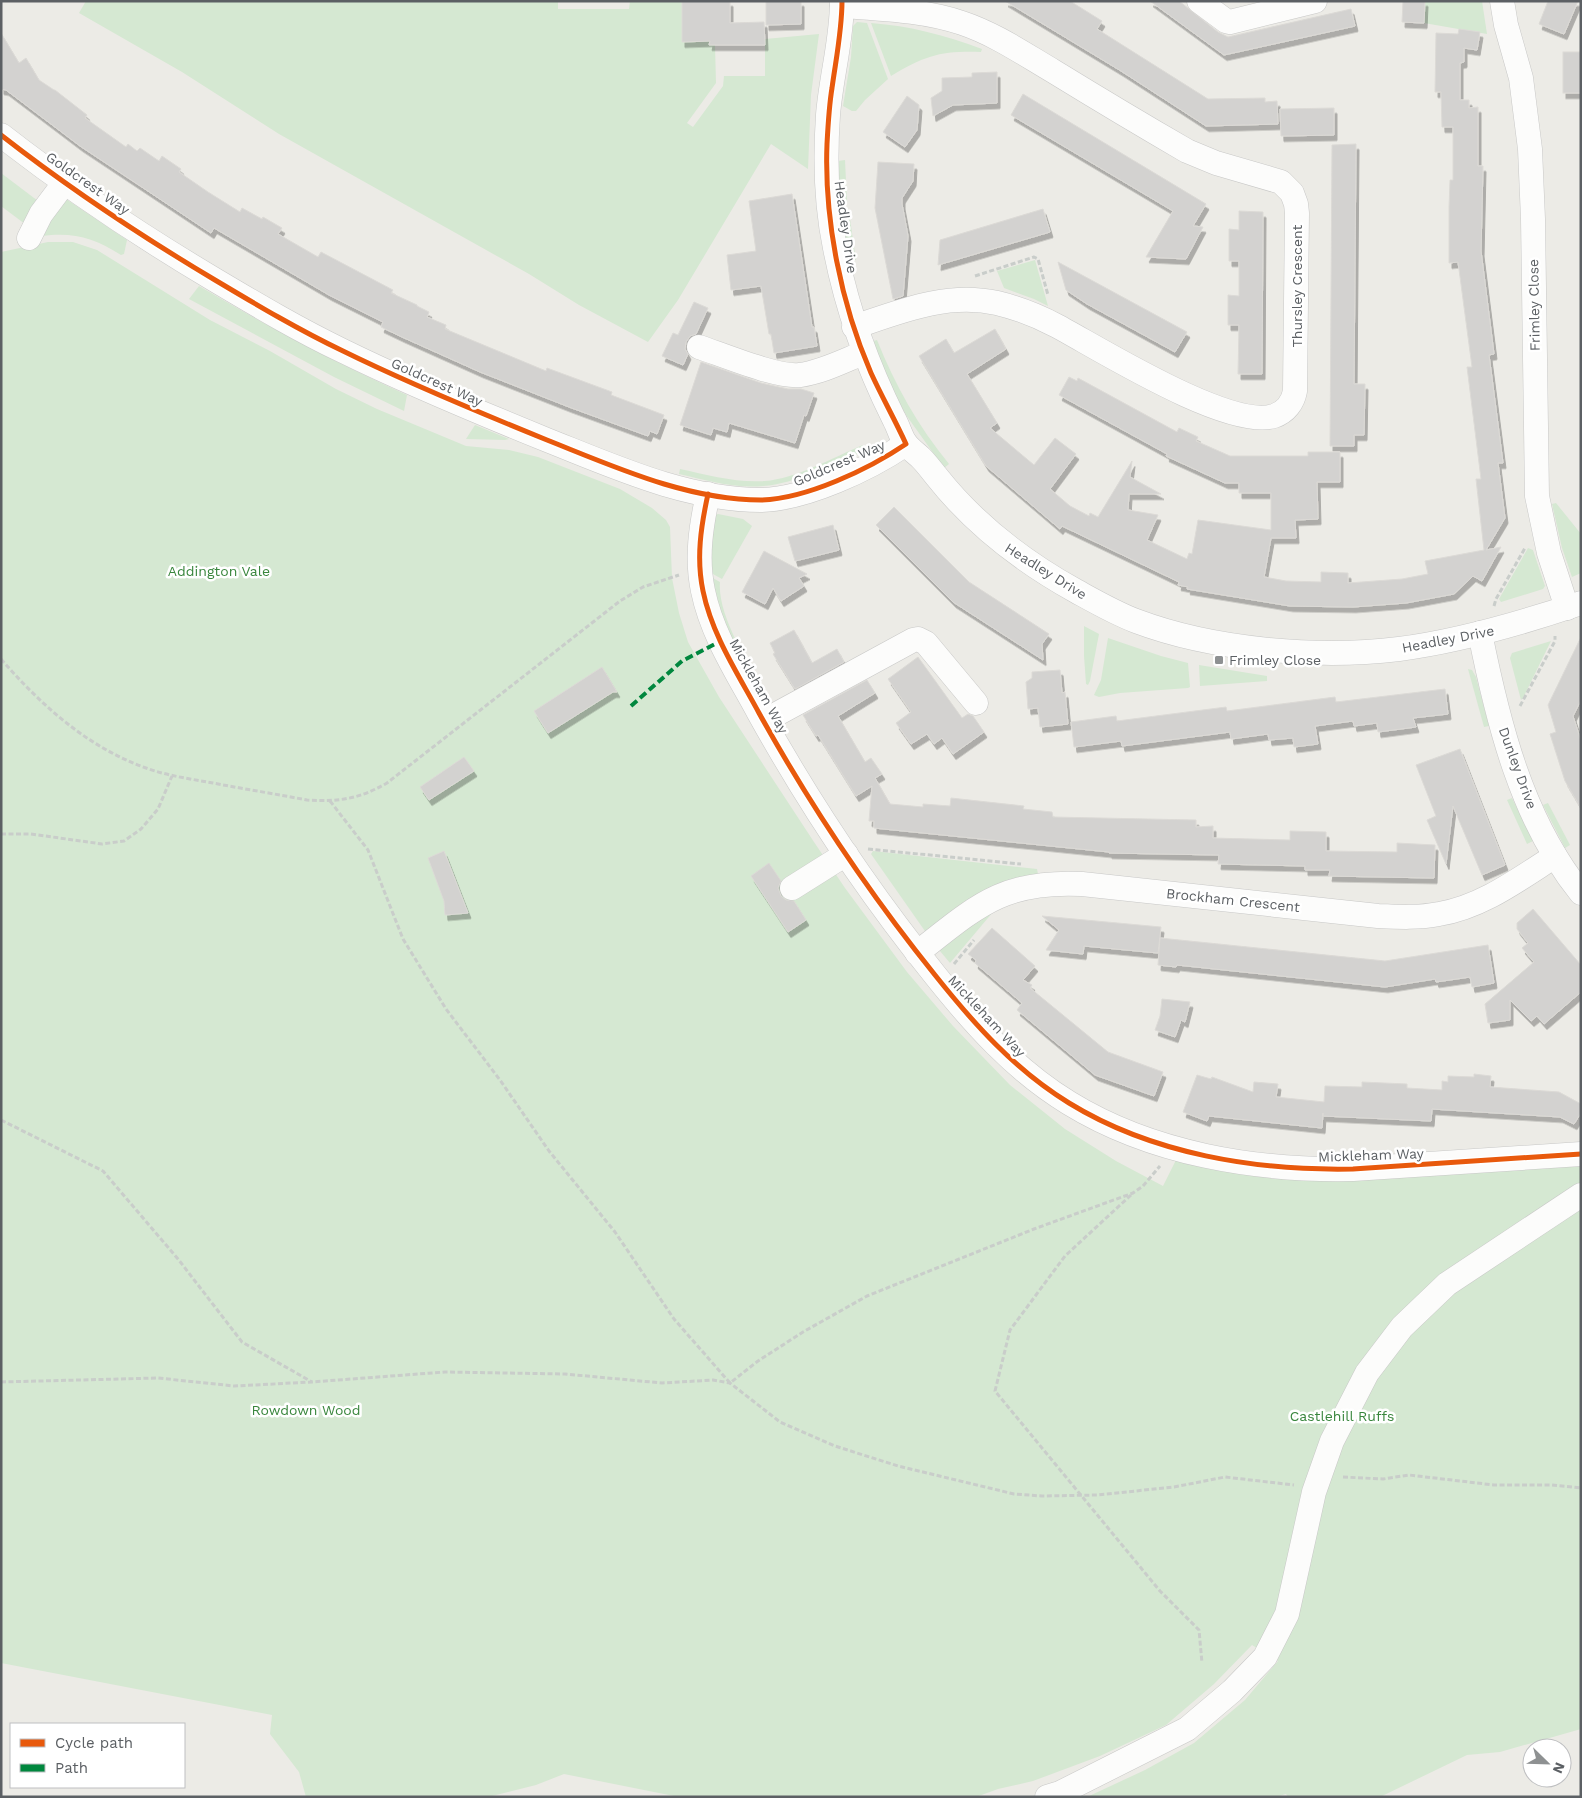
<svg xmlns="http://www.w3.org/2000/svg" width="1582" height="1798" viewBox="0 0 1582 1798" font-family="'Work Sans',sans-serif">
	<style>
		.green { fill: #d5e8d2 }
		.building { fill: #d3d2d0; stroke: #dcdad6; filter: url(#shadow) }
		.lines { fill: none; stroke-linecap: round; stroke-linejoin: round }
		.minor-casing { stroke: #c8c8c7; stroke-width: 25 }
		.path { stroke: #c9cdca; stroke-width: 3; stroke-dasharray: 5 2.5; stroke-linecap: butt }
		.minor { stroke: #fcfcfb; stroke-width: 24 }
		.quiet { stroke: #00873e; stroke-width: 4; stroke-dasharray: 8 4; stroke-linecap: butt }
		.cycleway-casing { stroke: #fff; stroke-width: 8 }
		.cycleway { stroke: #e8590c; stroke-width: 5 }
		.poi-dot { fill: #8e9192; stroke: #fff; stroke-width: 2 }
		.labels { text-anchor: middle; stroke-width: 5; stroke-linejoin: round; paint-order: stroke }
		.street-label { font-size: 14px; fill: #5c6064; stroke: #fff }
		.park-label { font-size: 14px; fill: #39863d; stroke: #fff }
		.poi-label { font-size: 14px; fill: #5c6064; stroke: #fff; text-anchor: start }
	</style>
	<defs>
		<filter id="shadow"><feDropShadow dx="3" dy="5.5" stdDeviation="0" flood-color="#0004"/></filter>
	</defs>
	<rect width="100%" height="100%" fill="#ecebe6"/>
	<g class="green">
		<path d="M 86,1 L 558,1 L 558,9 L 629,9 L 630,1 L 682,1 L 682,42 L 710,41 L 709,45 L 715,45 L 716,83 L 687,123 L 693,127 L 723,86 L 724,76 L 765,76 L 765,39 L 819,34 L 811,95 L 808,169 L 771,144 L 678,300 L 648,342 L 579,305 L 529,274 L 279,134 L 182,72 L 79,13 Z"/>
		<path d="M 1425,1 L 1482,1 L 1487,34 L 1424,23 Z"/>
		<path d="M 857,22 L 867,23 L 888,79 L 865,100 L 856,111 L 852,111 L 843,106 L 851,57 L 853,26 Z"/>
		<path d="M 871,23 C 910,26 945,35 982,49 L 981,52 C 940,51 927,55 891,76 Z"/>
		<path d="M 845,160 L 847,202 L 840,202 L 838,161 Z"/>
		<path d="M 1,173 L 38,201 L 25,224 L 1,206 Z"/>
		<path d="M 66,199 L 127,240 L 124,254 L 121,255 C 94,238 74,232 42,236 L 42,232 Z"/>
		<path d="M 850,219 L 856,260 L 848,261 L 843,220 Z"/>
		<path d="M 48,242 L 73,242 L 97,250 L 210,320 L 270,351 L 336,389 L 377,409 L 466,446 L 509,450 L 538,457 L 620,489 L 652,508 L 666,520 L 670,527 L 672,578 L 679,613 L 688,642 L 719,697 L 814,842 L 845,888 L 907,972 L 953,1026 L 1010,1085 L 1065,1129 L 1116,1161 L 1163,1186 L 1177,1158 L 1581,1162 L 1581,1729 L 1500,1752 L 1467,1755 L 1380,1797 L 1288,1797 L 1286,1794 L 1276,1797 L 1087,1797 L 1145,1770 L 1194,1743 L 1245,1700 L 1278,1661 L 1252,1645 L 1214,1684 L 1166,1725 L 1100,1756 L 1033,1781 L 998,1789 L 976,1797 L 679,1797 L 564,1774 L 536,1785 L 488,1797 L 306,1797 L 299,1772 L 270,1734 L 272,1715 L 1,1663 L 1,252 Z"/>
		<path d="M 1035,260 L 1048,306 L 1034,299 L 1004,288 L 997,271 Z"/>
		<path d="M 199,286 C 267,326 335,363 407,395 L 404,411 L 334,377 L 189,299 Z"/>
		<path d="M 877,340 C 895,385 918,426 949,464 L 944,468 L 906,415 L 893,391 L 874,345 L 873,341 Z"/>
		<path d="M 475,425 L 509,439 L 505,440 L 466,439 Z"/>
		<path d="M 863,445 L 865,451 C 835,463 795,484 763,486 C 735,489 706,480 679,474 L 680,469 C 708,475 736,483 765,481 C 795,479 834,457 863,445 Z"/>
		<path d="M 1556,503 L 1581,534 L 1581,573 L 1572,577 L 1562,548 L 1552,504 Z"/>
		<path d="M 718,514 L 743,519 L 752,526 L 722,579 L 711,573 L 706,558 L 714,516 Z"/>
		<path d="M 1528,548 L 1533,550 L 1545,586 L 1543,589 L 1501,602 L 1499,599 Z"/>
		<path d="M 709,576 L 720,582 C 717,617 752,669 768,700 L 762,703 L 729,638 Z"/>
		<path d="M 1084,626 L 1099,634 L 1090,681 L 1088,685 L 1086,684 L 1084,656 Z"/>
		<path d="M 1108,638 L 1161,656 L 1188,663 L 1190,687 L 1188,688 L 1120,693 L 1099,697 L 1094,695 L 1101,680 Z"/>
		<path d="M 1551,641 L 1523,698 L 1521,700 L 1510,658 L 1512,653 Z"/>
		<path d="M 1199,665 L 1267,676 L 1267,681 L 1200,686 Z"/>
		<path d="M 1468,669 L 1472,670 L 1476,677 L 1489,726 L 1484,727 Z"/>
		<path d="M 1512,798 L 1533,841 L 1527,844 L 1507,800 Z"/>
		<path d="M 1548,803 L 1570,845 L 1565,848 L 1543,805 Z"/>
		<path d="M 873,851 L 1037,869 L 1038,874 L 927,934 L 871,854 Z"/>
		<path d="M 998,906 L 950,963 L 940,951 L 941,946 Z"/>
	</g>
	<g class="building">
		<path d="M 682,1 L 730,1 L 730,23 L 764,22 L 765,45 L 709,45 L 710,41 L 682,42 Z"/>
		<path d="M 766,1 L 801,1 L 801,24 L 766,25 Z"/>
		<path d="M 1005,1 L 1070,1 L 1102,21 L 1097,29 L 1208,99 L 1265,98 L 1265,102 L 1277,101 L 1278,124 L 1206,126 L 1121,71 Z"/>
		<path d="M 1150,1 L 1179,1 L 1218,32 L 1228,37 L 1351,9 L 1355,26 L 1224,55 Z"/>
		<path d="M 1403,1 L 1425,1 L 1424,23 L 1402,22 Z"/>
		<path d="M 1548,1 L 1578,1 L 1564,34 L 1539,24 Z"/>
		<path d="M 1459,29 L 1480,32 L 1477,50 L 1464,48 L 1464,62 L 1460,63 L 1460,100 L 1469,100 L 1469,108 L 1478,107 L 1478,166 L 1483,166 L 1481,251 L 1494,354 L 1489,355 L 1503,463 L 1498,463 L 1505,518 L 1486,550 L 1501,547 L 1482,581 L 1473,576 L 1454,594 L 1406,603 L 1353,607 L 1290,606 L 1187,589 L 1188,587 L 1178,585 L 1179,582 L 1062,526 L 1060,529 L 986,466 L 919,356 L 946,339 L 954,353 L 995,329 L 1006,349 L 967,374 L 997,423 L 990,428 L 1034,465 L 1055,438 L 1076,454 L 1050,489 L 1070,506 L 1089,516 L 1090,513 L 1098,517 L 1132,461 L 1130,477 L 1161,494 L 1129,494 L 1128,510 L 1158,515 L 1147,540 L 1187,559 L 1189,553 L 1192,554 L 1198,520 L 1271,530 L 1271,493 L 1239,493 L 1239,483 L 1225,483 L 1166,456 L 1167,454 L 1059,395 L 1069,377 L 1077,381 L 1078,378 L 1177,432 L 1179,428 L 1198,437 L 1196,441 L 1230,456 L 1308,456 L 1308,452 L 1340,452 L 1340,482 L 1317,482 L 1318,519 L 1295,520 L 1296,538 L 1271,538 L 1264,577 L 1286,581 L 1321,582 L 1321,572 L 1348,573 L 1348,583 L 1402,579 L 1428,574 L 1425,561 L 1484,550 L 1476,479 L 1481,479 L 1467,367 L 1472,367 L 1458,262 L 1449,263 L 1449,207 L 1450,180 L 1453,180 L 1453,127 L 1442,127 L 1441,92 L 1435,92 L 1436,33 L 1458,34 Z"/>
		<path d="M 1,33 L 19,63 L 26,58 L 39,80 L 54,90 L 55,90 L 87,115 L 85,118 L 126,147 L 128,144 L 137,151 L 140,148 L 159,161 L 162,156 L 181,169 L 179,172 L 208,192 L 240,212 L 242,208 L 262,219 L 263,217 L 282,228 L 278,234 L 318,257 L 321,252 L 393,290 L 391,293 L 417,305 L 417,306 L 429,312 L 427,317 L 446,325 L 445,329 L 546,371 L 547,368 L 612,392 L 611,395 L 664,415 L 657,434 L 650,431 L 648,436 L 569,407 L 480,372 L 402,337 L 381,327 L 383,322 L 329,295 L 214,228 L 211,233 L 80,146 L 6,90 L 1,89 Z"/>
		<rect x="1563" y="52" width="18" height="41"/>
		<path d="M 997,72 L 997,103 L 953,105 L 933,116 L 931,98 L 942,91 L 942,78 L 972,77 L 972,73 Z"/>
		<path d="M 1023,94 L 1206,204 L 1193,226 L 1203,227 L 1186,259 L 1146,257 L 1173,211 L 1011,115 Z"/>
		<path d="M 907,96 L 919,105 L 917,130 L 905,147 L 883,132 Z"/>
		<path d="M 1334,108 L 1334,135 L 1281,136 L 1280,109 Z"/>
		<path d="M 1356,144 L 1354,384 L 1365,384 L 1364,435 L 1354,435 L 1354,446 L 1330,446 L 1332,145 Z"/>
		<path d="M 878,162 L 914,164 L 913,181 L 902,198 L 902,204 L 908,236 L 903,296 L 893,299 L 875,208 Z"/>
		<path d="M 792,194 L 812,327 L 814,327 L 817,346 L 774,353 L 771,334 L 769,334 L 761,286 L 731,290 L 727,255 L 756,251 L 749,201 Z"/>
		<path d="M 1043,209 L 1050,232 L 938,265 L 940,240 Z"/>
		<path d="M 1239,211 L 1263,212 L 1262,374 L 1238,374 L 1239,325 L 1228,325 L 1228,295 L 1239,296 L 1239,261 L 1229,261 L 1229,229 L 1239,230 Z"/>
		<path d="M 1058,262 L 1187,332 L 1175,352 L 1087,304 L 1066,290 Z"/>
		<path d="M 694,302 L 708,308 L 696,334 L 690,336 L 686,342 L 685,349 L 688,354 L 683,365 L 662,356 L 673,333 L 678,335 Z"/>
		<path d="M 701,362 L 761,383 L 788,389 L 801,389 L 814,393 L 806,416 L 804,415 L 795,443 L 729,423 L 727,432 L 713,428 L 711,435 L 680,425 Z"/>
		<path d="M 894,507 L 969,582 L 1049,634 L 1042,644 L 1043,660 L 953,602 L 876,525 Z"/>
		<path d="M 833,525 L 839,550 L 795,561 L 788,537 Z"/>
		<path d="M 764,551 L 807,574 L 799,578 L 804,586 L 781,601 L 773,588 L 765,604 L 742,592 Z"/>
		<path d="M 794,630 L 812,663 L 837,649 L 844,662 L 795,689 L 773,654 L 775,653 L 770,643 Z"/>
		<path d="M 1581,637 L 1581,700 L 1573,716 L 1581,741 L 1581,808 L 1565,781 L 1550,734 L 1556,732 L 1548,705 Z"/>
		<path d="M 918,657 L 962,718 L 968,714 L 973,716 L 984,732 L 953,754 L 942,738 L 934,744 L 927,734 L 911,744 L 896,723 L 911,712 L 888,679 Z"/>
		<path d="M 602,667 L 617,692 L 613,692 L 548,733 L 534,711 Z"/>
		<path d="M 1060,670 L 1062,693 L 1065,692 L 1068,724 L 1040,727 L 1038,708 L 1028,709 L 1026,682 L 1032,678 L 1032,672 Z"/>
		<path d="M 867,680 L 875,693 L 838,716 L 865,762 L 871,758 L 882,774 L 875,778 L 890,804 L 923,807 L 923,804 L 950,806 L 951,798 L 1024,806 L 1023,809 L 1052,812 L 1053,817 L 1196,820 L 1196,827 L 1213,826 L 1213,838 L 1290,840 L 1290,831 L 1326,832 L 1326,851 L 1397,852 L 1397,843 L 1435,845 L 1434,878 L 1329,876 L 1330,870 L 1305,870 L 1305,866 L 1218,864 L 1219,855 L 1109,853 L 1109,852 L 874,828 L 874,821 L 869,821 L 872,786 L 856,796 L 818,735 L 816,736 L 803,715 Z"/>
		<path d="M 1445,689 L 1448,714 L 1413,718 L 1416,727 L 1378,732 L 1377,723 L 1354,726 L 1353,721 L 1315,726 L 1318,744 L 1294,747 L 1293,738 L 1269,740 L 1268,734 L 1231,739 L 1230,732 L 1122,746 L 1121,741 L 1074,747 L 1071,722 L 1116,716 L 1117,721 L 1226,707 L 1227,711 L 1335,697 L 1336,702 Z"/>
		<path d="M 1460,749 L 1505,865 L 1482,875 L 1453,806 L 1446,864 L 1427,820 L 1436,816 L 1416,765 Z"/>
		<path d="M 464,757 L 474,771 L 429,800 L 420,787 Z"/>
		<path d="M 444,851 L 468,913 L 445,915 L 444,901 L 428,858 Z"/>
		<path d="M 769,863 L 781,881 L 778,888 L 781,896 L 786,900 L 794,901 L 806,920 L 788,932 L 751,876 Z"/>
		<path d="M 1533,909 L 1581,965 L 1581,992 L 1544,1024 L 1537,1016 L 1531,1021 L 1510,1000 L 1510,1020 L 1488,1023 L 1485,1004 L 1534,962 L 1522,948 L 1528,943 L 1517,929 L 1517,923 Z"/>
		<path d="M 1042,916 L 1161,927 L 1158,953 L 1084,946 L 1083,954 L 1046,950 L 1059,930 Z"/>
		<path d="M 992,928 L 1035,966 L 1023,980 L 1032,985 L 1030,988 L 1108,1052 L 1163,1072 L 1154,1096 L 1095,1075 L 1017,1010 L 1022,1003 L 975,963 L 976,960 L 968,954 Z"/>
		<path d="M 1160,938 L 1385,961 L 1488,945 L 1494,983 L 1472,987 L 1470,977 L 1436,982 L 1435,979 L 1385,987 L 1177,965 L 1176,967 L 1158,965 Z"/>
		<path d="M 1162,999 L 1190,1002 L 1185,1022 L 1181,1020 L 1175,1037 L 1155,1030 L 1160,1016 Z"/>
		<path d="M 1474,1074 L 1491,1076 L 1490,1087 L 1559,1092 L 1581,1104 L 1581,1113 L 1574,1124 L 1560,1117 L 1432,1109 L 1431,1121 L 1323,1116 L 1323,1113 L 1322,1128 L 1209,1116 L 1207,1121 L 1183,1112 L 1197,1075 L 1211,1079 L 1212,1077 L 1253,1092 L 1254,1082 L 1278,1084 L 1276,1097 L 1324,1102 L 1325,1086 L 1362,1087 L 1362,1082 L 1407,1084 L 1407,1088 L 1442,1090 L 1442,1081 L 1448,1082 L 1448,1076 L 1474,1077 Z"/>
	</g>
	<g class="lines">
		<g class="minor-casing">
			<g id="minor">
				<path d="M 842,1 C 842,40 831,77 828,115 C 825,159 826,205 835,248 C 847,310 866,363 894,419 C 898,426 900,434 904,441 C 908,448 916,453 921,458 C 927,464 932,471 937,477 C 975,525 1022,561 1076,591 C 1096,602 1115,613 1136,621 C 1213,650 1318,659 1399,649 C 1461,641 1522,623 1581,603"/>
				<path d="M 1199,1 L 1226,21 L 1230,22 L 1315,1"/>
				<path d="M 1502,1 L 1506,25 L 1521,78 L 1530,149 L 1533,219 L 1537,496 L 1549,553 L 1567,608"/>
				<path d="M 842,6 C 882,9 924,10 962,23 C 995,34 1024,54 1053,71 C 1097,98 1142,125 1187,151 L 1216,163 L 1281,182 L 1292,193 L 1296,204 L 1297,213 L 1295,391 C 1293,402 1286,412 1274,416 C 1229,430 1100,349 1057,326 C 1038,316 1018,308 997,303 C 947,292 901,311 854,327"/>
				<path d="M 1,135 C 69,188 141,236 215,280 C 257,305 299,330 343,351 C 410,384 478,412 547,440 C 615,467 687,500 761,500 C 806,499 869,469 906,444"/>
				<path d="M 29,238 L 41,214 L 65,182"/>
				<path d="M 699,347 C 723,355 778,378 800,375 C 822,372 843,361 863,353"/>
				<path d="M 708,494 C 701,526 696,558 703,591 C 712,635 738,674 759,713 C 810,805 869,893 935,975 C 974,1024 1015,1070 1069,1103 C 1152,1154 1256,1171 1353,1169 L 1581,1154"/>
				<path d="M 1480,633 C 1498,723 1522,820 1581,893"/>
				<path d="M 764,721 L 913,640 L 918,639 L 926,643 L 976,703"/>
				<path d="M 792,888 L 846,854"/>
				<path d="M 917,953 C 976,907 1002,880 1082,884 L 1378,916 C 1399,917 1419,918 1439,914 C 1482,907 1519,879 1555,856"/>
				<path d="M 1047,1797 L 1060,1793 L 1187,1729 L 1232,1691 L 1265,1657 L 1287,1614 L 1314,1492 L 1332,1441 L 1367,1373 L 1402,1327 L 1447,1284 L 1581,1195"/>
			</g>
		</g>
		<g class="path">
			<path d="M 975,276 L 1034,257 L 1038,259 L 1048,295"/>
			<path d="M 1494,606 L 1496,599 L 1525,548"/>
			<path d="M 1,659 C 41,705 87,747 146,768 C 168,776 191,779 213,783 C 244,789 276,794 307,800 C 339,802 359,799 387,783 L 620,601 L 643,587 L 679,575"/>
			<path d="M 1520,706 L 1555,641 L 1555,636"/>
			<path d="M 330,801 L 368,850 L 403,939 L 446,1009 L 500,1080 L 549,1151 L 615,1232 L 674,1319 L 730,1383 L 758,1361 L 803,1332 L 867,1296 L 1034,1229 L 1133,1193 L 1143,1186 L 1160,1166"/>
			<path d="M 1,834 L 31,834 L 102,844 L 124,841 L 141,829 L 158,809 L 172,776"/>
			<path d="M 868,849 L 1021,864"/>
			<path d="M 954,964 L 974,940"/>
			<path d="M 1,1120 L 103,1171 L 178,1259 L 242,1342 L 312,1382"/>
			<path d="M 1131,1195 L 1065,1256 L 1010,1330 L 995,1391 L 1160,1591 L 1199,1630 L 1202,1663"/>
			<path d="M 1,1382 L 158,1378 L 234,1386 L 312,1382 L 445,1372 L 565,1374 L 662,1383 L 713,1380 L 730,1383 L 780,1422 L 835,1446 L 898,1466 L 1014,1494 L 1042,1496 L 1097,1495 L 1174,1487 L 1225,1477 L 1294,1485"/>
			<path d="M 1343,1477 L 1383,1479 L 1409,1475 L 1494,1485 L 1551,1485 L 1581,1488"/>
		</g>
		<use href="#minor" class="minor"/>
		<path class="quiet" d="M 631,706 L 682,661 L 721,641"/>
		<g class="cycleway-casing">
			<g id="cycleway">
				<path d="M 1,135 C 69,188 141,236 215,280 C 257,305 299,330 343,351 C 410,384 478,412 547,440 C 615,467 687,500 761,500 C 806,499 869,469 906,444 C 895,420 882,397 871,373 C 841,304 824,219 827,144 C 828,125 829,106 832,88 C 836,59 842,30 842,1"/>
				<path d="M 708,494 C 701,526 696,558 703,591 C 712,635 738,674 759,713 C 810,805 869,893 935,975 C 974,1024 1015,1070 1069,1103 C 1152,1154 1256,1171 1353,1169 L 1581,1154"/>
			</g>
		</g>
		<use href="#cycleway" class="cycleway"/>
	</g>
	<rect class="poi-dot" x="1214" y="655" width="10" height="10" rx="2.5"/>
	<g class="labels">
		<g class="street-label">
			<text transform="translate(88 183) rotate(35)" y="5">Goldcrest Way</text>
			<text transform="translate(846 227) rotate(82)" y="5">Headley Drive</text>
			<text transform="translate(1297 286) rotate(-90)" y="5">Thursley Crescent</text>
			<text transform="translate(1534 305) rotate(-91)" y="5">Frimley Close</text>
			<text transform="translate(437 382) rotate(24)" y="5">Goldcrest Way</text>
			<text transform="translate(839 463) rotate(-23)" y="5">Goldcrest Way</text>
			<text transform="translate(1046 571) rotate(32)" y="5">Headley Drive</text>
			<text transform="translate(1448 639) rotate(-11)" y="5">Headley Drive</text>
			<text transform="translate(759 686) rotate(61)" y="5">Mickleham Way</text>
			<text transform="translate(1518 768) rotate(70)" y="5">Dunley Drive</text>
			<text transform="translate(1233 900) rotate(6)" y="5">Brockham Crescent</text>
			<text transform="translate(987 1016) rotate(47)" y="5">Mickleham Way</text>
			<text transform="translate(1371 1155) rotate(-2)" y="5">Mickleham Way</text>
		</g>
		<g class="park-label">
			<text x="219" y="576">Addington Vale</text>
			<text x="306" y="1415">Rowdown Wood</text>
			<text x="1342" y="1421">Castlehill Ruffs</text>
		</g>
		<g class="poi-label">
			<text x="1229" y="665">Frimley Close</text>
		</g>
	</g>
	<rect width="1582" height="1798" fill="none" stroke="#5c6064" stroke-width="5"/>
	<rect x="10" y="1723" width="175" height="65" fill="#ffffff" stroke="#bebfc1"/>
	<rect x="20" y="1739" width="25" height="8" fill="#e8590c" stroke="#bebfc1"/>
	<text x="55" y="1748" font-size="15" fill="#5c6064">Cycle path</text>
	<rect x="20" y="1764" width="25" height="8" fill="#00873e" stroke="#bebfc1"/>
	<text x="55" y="1773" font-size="15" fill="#5c6064">Path</text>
	<g transform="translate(1547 1763) rotate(113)"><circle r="24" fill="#ffffff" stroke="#bebfc1"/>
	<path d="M0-4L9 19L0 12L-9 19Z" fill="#8e9192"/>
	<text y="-8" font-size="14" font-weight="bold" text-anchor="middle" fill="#5c6064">N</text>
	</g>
</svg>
